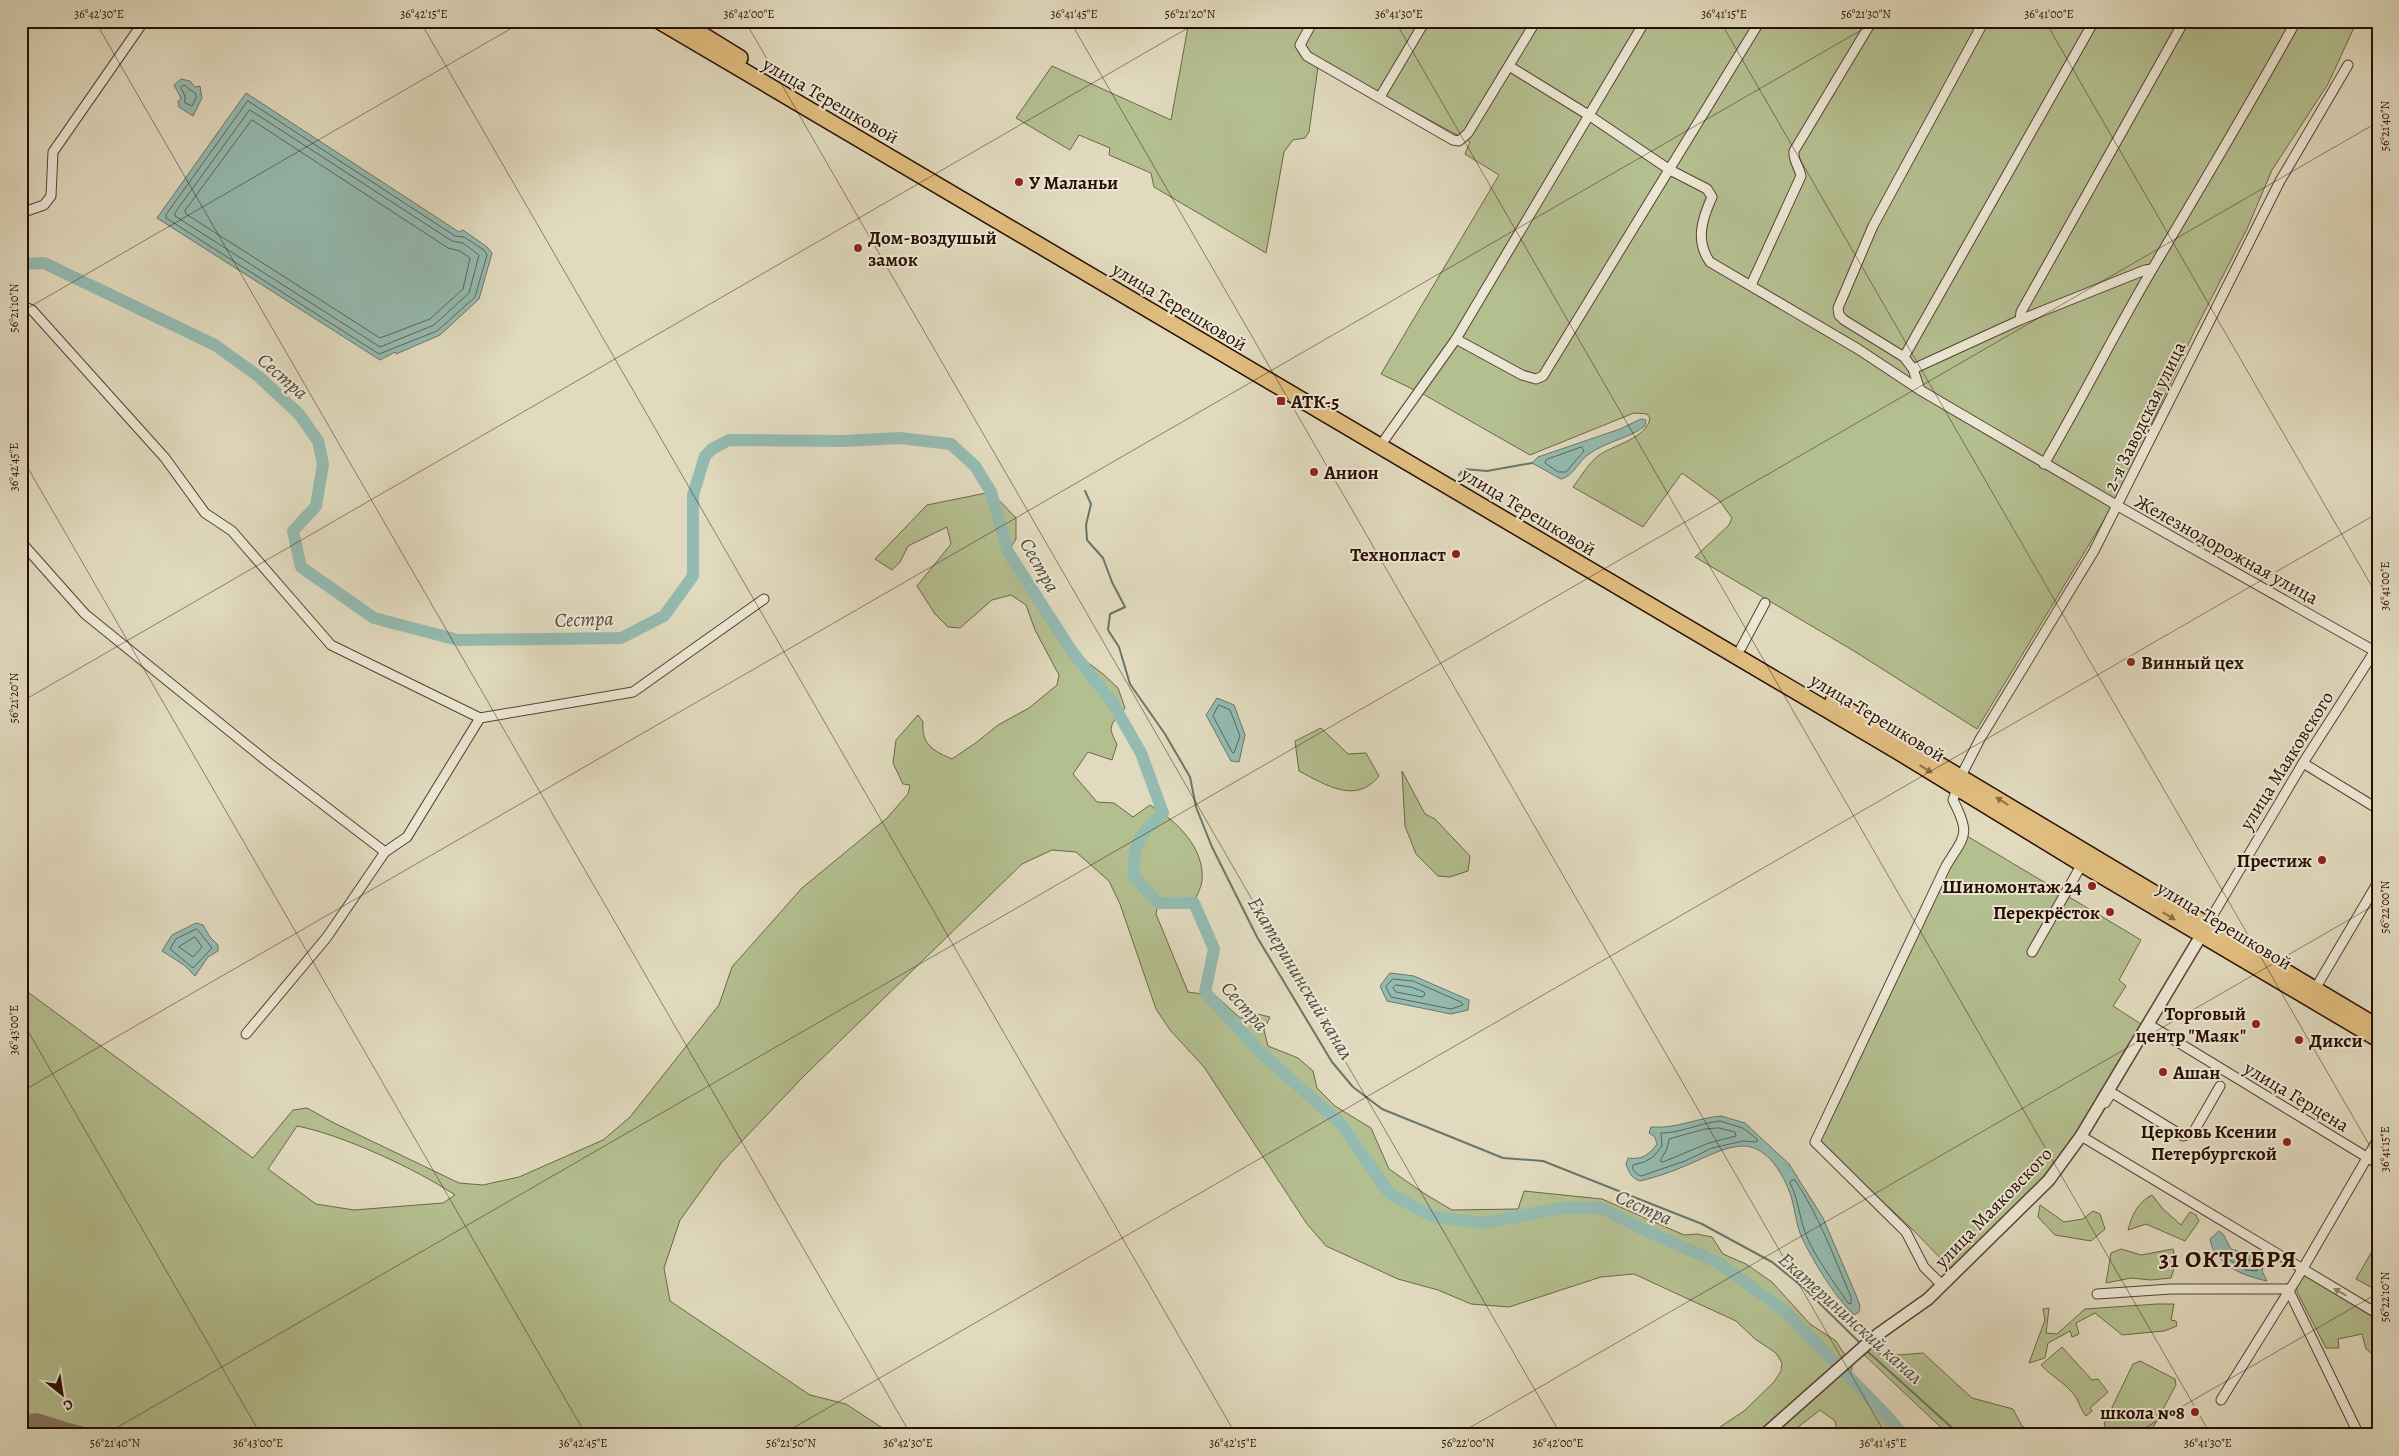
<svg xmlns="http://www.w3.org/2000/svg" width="2399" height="1456" viewBox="0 0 2399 1456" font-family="Alegreya,serif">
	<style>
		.green { fill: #b4bf90; stroke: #6e6649; fill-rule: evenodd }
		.water { fill: #94bbb1; stroke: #69766b }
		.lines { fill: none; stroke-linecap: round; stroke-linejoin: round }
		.shore { stroke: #5e645a; stroke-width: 1 }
		.stream { stroke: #69766b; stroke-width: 2 }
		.river { stroke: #94bbb1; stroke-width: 12 }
		.taxiway { stroke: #857460; stroke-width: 20 }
		.minor-casing { stroke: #574131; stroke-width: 11 }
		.tertiary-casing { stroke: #574131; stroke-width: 14 }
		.trunk-casing { stroke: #290e02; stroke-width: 18 }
		.minor { stroke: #ece7d5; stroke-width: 9 }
		.tertiary { stroke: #ece7d5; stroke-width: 11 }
		.trunk { stroke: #e0bd7f; stroke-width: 15 }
		.oneway { fill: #8e6e47 }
		.oneway2 { fill: #948576 }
		.ticks { fill: none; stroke: #290e02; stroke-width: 1; stroke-opacity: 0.45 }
		.poi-dot { fill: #8f2418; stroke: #ece7d5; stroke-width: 2 }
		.labels { text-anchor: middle; stroke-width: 4; stroke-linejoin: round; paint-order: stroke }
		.street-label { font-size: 19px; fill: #290e02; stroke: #ece7d5 }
		.poi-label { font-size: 19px; font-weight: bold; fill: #290e02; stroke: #ece7d5; text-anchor: start }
		.water-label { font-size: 20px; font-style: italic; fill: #4e4b3f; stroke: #ece7d5 }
		.district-label { font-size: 24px; font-weight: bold; letter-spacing: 1px; fill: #290e02; stroke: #ece7d5 }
		.neatline { fill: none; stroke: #290e02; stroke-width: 2 }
		.ticks-label { font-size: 12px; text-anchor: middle; fill: #290e02 }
	</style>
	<rect width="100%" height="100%" fill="#e1dabe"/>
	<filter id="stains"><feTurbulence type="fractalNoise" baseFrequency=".004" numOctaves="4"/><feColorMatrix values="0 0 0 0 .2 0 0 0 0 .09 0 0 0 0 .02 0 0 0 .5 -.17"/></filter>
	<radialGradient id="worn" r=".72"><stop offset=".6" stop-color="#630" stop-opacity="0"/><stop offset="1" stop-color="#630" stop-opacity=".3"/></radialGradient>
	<g class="green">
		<path d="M 1189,21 L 2357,21 L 2328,84 L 2272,170 L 2247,229 L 2194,332 L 2118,497 L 1977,729 L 1854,651 L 1695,557 L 1729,525 L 1732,518 L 1719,500 L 1682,473 L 1643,527 L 1573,487 C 1580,478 1588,464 1598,456 C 1612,445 1647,439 1650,418 L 1647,414 L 1634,413 L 1530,455 L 1423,394 L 1381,374 L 1499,175 L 1465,154 L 1470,142 L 1319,60 L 1309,132 L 1305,138 L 1293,140 L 1284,152 L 1266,253 L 1154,187 L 1151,173 L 1109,155 L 1110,148 L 1079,135 L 1070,150 L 1016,118 L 1052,66 L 1171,120 Z"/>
		<path d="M 991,492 L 1016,518 L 1016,539 L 1008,552 L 1071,650 L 1103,674 L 1118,688 L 1125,708 C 1112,724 1106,725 1117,744 L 1112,760 L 1088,752 L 1073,774 L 1097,802 L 1114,803 L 1133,817 L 1150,805 C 1177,821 1205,848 1202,881 C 1201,889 1196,896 1194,903 L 1158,903 L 1156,914 L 1188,992 L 1216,996 L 1240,1018 L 1257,1014 L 1270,1017 L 1264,1030 L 1268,1046 L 1298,1058 L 1313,1071 L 1317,1088 L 1335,1106 L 1371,1128 L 1389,1169 L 1425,1194 L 1452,1210 L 1518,1209 L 1524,1191 L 1602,1199 L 1684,1235 L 1697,1234 L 1712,1237 L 1723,1254 L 1746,1264 L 1772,1282 L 1810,1324 L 1836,1341 L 1852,1366 L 1851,1379 L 1903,1435 L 1863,1435 L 1856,1432 L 1838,1435 L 1835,1421 L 1820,1410 L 1788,1435 L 1708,1435 L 1744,1411 L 1774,1382 L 1781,1371 L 1782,1363 L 1776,1353 L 1755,1339 L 1736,1321 L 1634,1274 L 1601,1277 L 1509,1307 L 1471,1304 L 1438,1290 L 1398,1279 L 1326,1246 L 1307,1224 L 1204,1067 L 1170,1030 L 1156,1009 L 1120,904 L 1109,881 L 1076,852 L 1052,850 L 1022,864 L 805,1075 L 722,1162 L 680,1220 L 664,1268 L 670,1301 L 810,1395 L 846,1404 L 893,1435 L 115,1435 L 21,1412 L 21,987 L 253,1158 L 293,1110 L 307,1108 L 334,1123 L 459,1183 L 483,1185 L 519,1177 L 603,1140 L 630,1117 L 719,1005 L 732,967 L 802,888 L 887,818 L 908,794 L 910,785 L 903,784 L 893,763 L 896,740 L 918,715 L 923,722 C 921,745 934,751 952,759 L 977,742 L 998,725 L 1029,708 L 1057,685 L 1059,675 L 1035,630 L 1026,605 L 1011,595 L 992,600 L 960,628 L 948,627 L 935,614 L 917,586 L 951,544 L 947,527 L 908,546 L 900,562 L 892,570 L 875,559 L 927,505 ZM 297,1126 C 343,1135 416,1169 455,1195 L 443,1203 L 354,1210 L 316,1204 L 268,1169 Z"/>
		<path d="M 1321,728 L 1348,754 L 1366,753 L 1379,776 C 1356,805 1326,785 1299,771 L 1295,741 Z"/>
		<path d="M 1402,771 L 1425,814 L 1435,819 L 1470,856 L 1468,871 L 1450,877 L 1438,876 L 1416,854 L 1405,826 Z"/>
		<path d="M 1967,836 L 2141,940 L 2119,980 L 2126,986 L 2113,1006 L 2141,1024 L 2079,1128 L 2043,1177 L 1952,1270 L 1911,1228 L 1819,1142 L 1943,880 Z"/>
		<path d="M 2152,1195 L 2163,1209 L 2181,1225 L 2190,1212 L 2196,1215 L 2199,1221 L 2185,1241 L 2146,1224 L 2128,1230 C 2132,1215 2138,1202 2152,1195 Z"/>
		<path d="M 2040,1205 L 2064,1222 L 2083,1219 L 2093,1211 L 2100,1214 L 2105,1229 L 2091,1241 L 2055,1235 L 2038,1217 Z"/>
		<path d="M 2378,1241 L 2378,1291 L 2356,1279 Z"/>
		<path d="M 2121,1249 L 2141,1255 L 2173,1249 L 2176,1263 L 2171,1278 L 2151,1280 L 2131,1278 L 2106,1283 L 2111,1253 Z"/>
		<path d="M 2304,1274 L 2378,1318 L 2378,1358 L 2366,1349 L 2362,1334 L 2338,1339 L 2339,1348 L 2326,1348 L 2297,1292 L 2297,1284 Z"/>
		<path d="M 2157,1304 L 2174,1304 L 2171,1320 L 2176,1321 L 2177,1326 L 2164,1331 L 2122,1335 L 2095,1313 L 2076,1323 L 2079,1334 L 2072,1337 L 2070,1331 L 2048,1343 L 2045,1358 L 2029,1363 L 2045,1320 L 2043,1309 L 2049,1308 L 2046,1333 L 2057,1334 L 2085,1309 Z"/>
		<path d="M 1867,1346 L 1885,1356 L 1923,1353 L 1972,1398 L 2013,1409 L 2022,1426 L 2037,1435 L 1949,1435 L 1861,1352 Z"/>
		<path d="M 2062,1347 L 2092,1380 L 2098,1379 L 2108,1392 L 2090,1408 L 2092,1411 L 2086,1416 C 2081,1410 2080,1405 2077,1399 C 2068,1384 2052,1377 2041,1365 Z"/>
		<path d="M 2140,1361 L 2175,1379 L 2176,1385 L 2149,1435 L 2117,1435 L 2106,1429 L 2104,1424 L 2133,1364 Z"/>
	</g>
	<g class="water">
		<path d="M 181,79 L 190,81 L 195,87 L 200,86 L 202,98 L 193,116 L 179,107 L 178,102 L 181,98 L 174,85 Z"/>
		<path d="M 246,93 L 459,232 L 463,230 L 487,247 L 492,253 L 479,299 L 440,335 L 396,354 L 395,352 L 380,360 L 157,218 Z"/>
		<path d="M 1641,419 L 1646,420 L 1645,426 C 1628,439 1607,441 1589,454 C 1578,461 1575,475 1561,479 L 1532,463 L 1538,457 L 1620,429 Z"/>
		<path d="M 1217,698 L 1234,705 L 1245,735 L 1239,762 L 1231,761 L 1206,715 Z"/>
		<path d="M 196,923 L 203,925 L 210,937 L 218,945 L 218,951 L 208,957 L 195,976 L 184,965 L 162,951 L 172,935 Z"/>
		<path d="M 1390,973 L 1414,976 L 1469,1000 L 1468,1010 L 1451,1014 L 1387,1001 L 1380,986 Z"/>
		<path d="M 1721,1116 L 1745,1123 L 1789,1164 L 1823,1218 L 1856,1295 L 1860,1306 L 1859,1312 L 1854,1315 C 1834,1296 1813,1261 1801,1236 C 1796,1224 1795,1209 1791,1196 C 1784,1175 1768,1147 1744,1146 C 1724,1146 1705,1158 1687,1165 C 1672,1172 1656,1177 1640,1181 C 1631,1178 1629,1172 1626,1164 L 1628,1158 C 1642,1160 1649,1155 1657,1144 L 1655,1137 L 1649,1133 L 1651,1127 C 1676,1129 1697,1118 1721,1116 Z"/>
		<path d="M 2219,1231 L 2223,1234 L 2231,1249 L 2257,1257 L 2264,1263 L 2262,1271 L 2267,1281 C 2244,1276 2214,1265 2210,1239 Z"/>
	</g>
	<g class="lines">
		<g class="shore">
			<path d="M 184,85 L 196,94 L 196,98 L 192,106 L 185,103 L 185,96 L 181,88 Z"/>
			<path d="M 248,101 L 455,236 L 464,237 L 484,250 L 487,255 L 475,297 L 437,331 L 379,354 L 166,218 L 166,215 Z"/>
			<path d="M 250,110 L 452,241 L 463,243 L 479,255 L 469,293 L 434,325 L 380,347 L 175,216 L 175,213 Z"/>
			<path d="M 252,120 L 448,248 L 460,251 L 470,258 L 463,289 L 430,319 L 380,338 L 186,214 L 185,211 Z"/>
			<path d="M 1582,447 L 1584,451 L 1566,472 L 1558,472 L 1545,463 L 1546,460 Z"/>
			<path d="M 1219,705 L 1230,710 L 1240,736 L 1234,753 L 1232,752 L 1213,716 Z"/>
			<path d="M 197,929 L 212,948 L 193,968 L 170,949 L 176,939 Z"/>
			<path d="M 195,937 L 202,947 L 193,957 L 179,947 Z"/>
			<path d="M 1393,979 L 1413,981 L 1461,1002 L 1463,1005 L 1451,1009 L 1391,997 L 1386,987 Z"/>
			<path d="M 1396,985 L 1411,987 L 1424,992 L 1425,995 L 1422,997 L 1396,992 L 1393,988 Z"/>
			<path d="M 1720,1121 L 1743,1128 L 1757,1139 L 1757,1142 L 1743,1141 L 1712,1148 L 1685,1161 L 1641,1176 C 1637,1175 1631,1170 1633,1165 L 1644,1162 L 1653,1157 L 1662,1146 L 1661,1133 C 1681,1133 1700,1123 1720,1121 Z"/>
			<path d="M 1719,1128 L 1735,1132 L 1736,1136 L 1709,1143 L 1663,1162 L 1660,1161 L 1667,1149 L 1669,1139 L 1705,1129 Z"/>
			<path d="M 1792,1180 L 1795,1180 C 1819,1216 1834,1257 1851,1297 L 1851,1304 L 1848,1303 C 1834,1282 1813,1255 1805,1232 C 1799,1215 1798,1198 1790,1183 Z"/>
			<path d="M 2227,1254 L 2254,1261 L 2258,1265 L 2257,1271 L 2246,1270 L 2228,1259 Z"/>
		</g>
		<g class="stream">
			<path d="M 1459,475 L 1464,469 L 1487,471 L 1532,463"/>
			<path d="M 1085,491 L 1091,504 L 1086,525 L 1087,540 L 1103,558 L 1112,582 L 1125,607 L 1110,614 L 1108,630 L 1119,647 L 1130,684 L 1165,734 L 1190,777 L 1196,807 L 1212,847 L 1257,937 L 1332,1062 L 1353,1087 L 1382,1109 L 1503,1158 L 1543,1161 L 1702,1224 L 1772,1262 L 1804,1288 L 1860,1343"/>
			<path d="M 1866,1350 L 1960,1435"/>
		</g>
		<path class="river" d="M 21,264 L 44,263 L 215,345 L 258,376 L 299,414 L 318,441 L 323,464 L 316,506 L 293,531 L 301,567 L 374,618 L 458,640 L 621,638 L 664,616 L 693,576 L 693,495 L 705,456 L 712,449 L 729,440 L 845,441 L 899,438 L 951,444 L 975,466 L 991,492 L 1008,552 L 1071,650 L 1112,702 L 1141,753 L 1163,813 C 1139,836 1133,841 1134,876 L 1158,903 L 1194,903 L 1214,949 L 1205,992 L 1261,1053 L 1341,1124 L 1390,1194 L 1434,1217 L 1484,1223 L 1561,1208 L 1602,1208 L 1640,1228 L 1719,1263 L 1786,1312 L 1886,1415 L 1903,1435"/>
		<path class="taxiway" d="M 24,1435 L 36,1423 L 74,1435"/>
		<g class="minor-casing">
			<g id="minor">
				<path d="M 1313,21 L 1300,45 L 1307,56 L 1453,140 L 1459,141 L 1468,133 L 1536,21"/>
				<path d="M 1509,66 L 1590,116 L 1670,170 L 1707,189 L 1712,197 C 1702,219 1695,241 1710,262 L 1858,349 L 1920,390 L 2118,506 L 2378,653"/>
				<path d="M 1380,97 L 1425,21"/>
				<path d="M 21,213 L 44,205 L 51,196 L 53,152 L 144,21"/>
				<path d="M 1751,285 L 1801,176 C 1799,166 1793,161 1794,151 L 1872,21"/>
				<path d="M 21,305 L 32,310 L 165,458 L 205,513 L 232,531 L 331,645 L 480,718"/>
				<path d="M 2020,320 L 2021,312 L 2184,21"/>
				<path d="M 1456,339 L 1522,375 L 1536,379 L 1543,376 L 1760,21"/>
				<path d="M 1904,357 L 2094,21"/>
				<path d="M 1913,369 L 2020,320 L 2145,270 L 2152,269"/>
				<path d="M 1920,390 L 1913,369 L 1904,357 L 1844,320 L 1839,315 L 1838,308 L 1873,226 L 1984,21"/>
				<path d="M 1385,439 L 1456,339 L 1645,21"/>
				<path d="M 2044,464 C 2082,399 2115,332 2153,268 C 2201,186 2250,105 2296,21"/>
				<path d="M 21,542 L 85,614 L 269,763 L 385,852 L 407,837 L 480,718 L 633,692 L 764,599"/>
				<path d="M 1741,648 L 1765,603"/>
				<path d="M 2303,763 L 2378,809"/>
				<path d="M 2207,925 L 2303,763 L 2378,646"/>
				<path d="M 2032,952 L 2082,864"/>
				<path d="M 2315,989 L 2378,882"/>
				<path d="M 2148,1024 L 2378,1164"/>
				<path d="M 246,1034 L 327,937 L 385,852"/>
				<path d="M 2105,1103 L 2110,1095 L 2114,1094 L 2183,1136 L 2193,1133 L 2220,1086"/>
				<path d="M 2081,1136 L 2378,1314"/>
				<path d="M 1942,1285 L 1924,1267 L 1906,1232 L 1815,1142 L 1946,866 C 1965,835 1971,835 1953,800 L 1961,776 L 1980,739 L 2094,551 L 2280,181 L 2348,65"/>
				<path d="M 2097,1294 L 2171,1289 L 2288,1289 L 2359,1435"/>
				<path d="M 2221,1400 L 2302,1270 L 2378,1139"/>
			</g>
		</g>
		<g class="tertiary-casing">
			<path id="tertiary" d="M 1764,1435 L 1877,1335 L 1928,1299 L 2049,1180 L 2081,1136 L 2205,929"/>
		</g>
		<g class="trunk-casing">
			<g id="trunk">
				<path d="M 659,21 L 1897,751 L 2082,864 L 2378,1039"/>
				<path d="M 680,21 L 740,58"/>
				<path d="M 1833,701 L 2378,1027"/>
			</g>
		</g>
		<use href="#minor" class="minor"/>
		<use href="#tertiary" class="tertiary"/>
		<use href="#trunk" class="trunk"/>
	</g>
	<defs><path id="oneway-solid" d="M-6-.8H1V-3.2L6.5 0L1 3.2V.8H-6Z" transform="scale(1.25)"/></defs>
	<g class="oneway">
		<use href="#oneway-solid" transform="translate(1926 769) rotate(31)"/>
		<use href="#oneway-solid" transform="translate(2002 801) rotate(-148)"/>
		<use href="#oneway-solid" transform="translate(2169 916) rotate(31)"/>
	</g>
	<use class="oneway2" href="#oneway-solid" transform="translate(2340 1292) rotate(-150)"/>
	<path class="ticks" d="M 95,21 L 911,1435M 420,21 L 1236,1435M 745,21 L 1561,1435M 1070,21 L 1886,1435M 1395,21 L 2211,1435M 1720,21 L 2378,1160M 2045,21 L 2378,597M 2370,21 L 2378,34M 21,312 L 524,21M 21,456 L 586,1435M 21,702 L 1200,21M 21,1019 L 261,1435M 21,1092 L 1877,21M 104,1435 L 2378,122M 781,1435 L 2378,513M 1457,1435 L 2378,903M 2133,1435 L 2378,1293"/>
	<g class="poi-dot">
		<circle cx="1019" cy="182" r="5"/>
		<circle cx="858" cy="248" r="5"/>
		<rect x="1276" y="396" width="10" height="10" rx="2.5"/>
		<circle cx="1314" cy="472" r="5"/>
		<circle cx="1456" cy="554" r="5"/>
		<circle cx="2131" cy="662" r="5"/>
		<circle cx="2322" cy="860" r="5"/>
		<circle cx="2092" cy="886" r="5"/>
		<circle cx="2110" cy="912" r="5"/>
		<circle cx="2256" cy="1024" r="5"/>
		<circle cx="2299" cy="1040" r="5"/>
		<circle cx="2163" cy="1072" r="5"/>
		<circle cx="2287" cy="1142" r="5"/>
		<circle cx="2195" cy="1412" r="5"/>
	</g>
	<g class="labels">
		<g class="street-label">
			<text transform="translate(831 100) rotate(30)" y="7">улица Терешковой</text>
			<text transform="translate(1180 306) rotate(31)" y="7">улица Терешковой</text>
			<text transform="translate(2144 416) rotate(-64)" y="7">2-я Заводская улица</text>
			<text transform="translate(1529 511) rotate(31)" y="7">улица Терешковой</text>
			<text transform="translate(2227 549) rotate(29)" y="7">Железнодорожная улица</text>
			<text transform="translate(1878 717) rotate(31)" y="7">улица Терешковой</text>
			<text transform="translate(2286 760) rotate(-58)" y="7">улица Маяковского</text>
			<text transform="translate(2225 925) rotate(31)" y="7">улица Терешковой</text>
			<text transform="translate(2297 1096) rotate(31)" y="7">улица Герцена</text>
			<text transform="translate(1993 1207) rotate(-46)" y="7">улица Маяковского</text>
		</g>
		<g class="poi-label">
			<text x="1029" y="189">У Маланьи</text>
			<text x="868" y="244">Дом-воздушый<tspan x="868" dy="22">замок</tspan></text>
			<text x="1291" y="408">АТК-5</text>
			<text x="1324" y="479">Анион</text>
			<text x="1446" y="561" text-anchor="end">Технопласт</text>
			<text x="2141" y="669">Винный цех</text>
			<text x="2312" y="867" text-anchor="end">Престиж</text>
			<text x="2082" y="893" text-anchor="end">Шиномонтаж 24</text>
			<text x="2100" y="919" text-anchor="end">Перекрёсток</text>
			<text x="2246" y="1020" text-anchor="end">Торговый<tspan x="2246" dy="22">центр "Маяк"</tspan></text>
			<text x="2309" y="1047">Дикси</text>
			<text x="2173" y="1079">Ашан</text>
			<text x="2277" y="1138" text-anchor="end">Церковь Ксении<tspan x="2277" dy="22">Петербургской</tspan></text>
			<text x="2185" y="1419" text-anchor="end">школа №8</text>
		</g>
		<g class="water-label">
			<text transform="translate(283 376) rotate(41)" y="7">Сестра</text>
			<text transform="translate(1040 565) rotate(60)" y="7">Сестра</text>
			<text transform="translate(584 619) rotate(-2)" y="7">Сестра</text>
			<text transform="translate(1301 978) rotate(59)" y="7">Екатерининский канал</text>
			<text transform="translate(1245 1006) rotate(48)" y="7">Сестра</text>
			<text transform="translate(1644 1207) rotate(24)" y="7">Сестра</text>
			<text transform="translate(1851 1318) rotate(42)" y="7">Екатерининский канал</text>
		</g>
		<g class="district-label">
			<text x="2228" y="1267">31 ОКТЯБРЯ</text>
		</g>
	</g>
	<rect width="2399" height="1456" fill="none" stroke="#e1dabe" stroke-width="55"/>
	<g transform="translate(62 1394) rotate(150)" stroke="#ece7d5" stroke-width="4" paint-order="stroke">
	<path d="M0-4L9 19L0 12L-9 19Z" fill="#290e02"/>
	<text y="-8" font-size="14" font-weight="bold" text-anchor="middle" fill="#290e02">С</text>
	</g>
	<rect x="28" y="28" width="2344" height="1400" class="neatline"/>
	<g class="ticks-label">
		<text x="99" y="18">36°42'30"E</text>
		<text x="424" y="18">36°42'15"E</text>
		<text x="749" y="18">36°42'00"E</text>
		<text x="1074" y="18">36°41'45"E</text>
		<text x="1190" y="18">56°21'20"N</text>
		<text x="1399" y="18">36°41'30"E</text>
		<text x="1724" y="18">36°41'15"E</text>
		<text x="1866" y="18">56°21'30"N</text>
		<text x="2049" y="18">36°41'00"E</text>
		<text transform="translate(2385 126) rotate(-90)" y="4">56°21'40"N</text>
		<text transform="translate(14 308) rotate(-90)" y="4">56°21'10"N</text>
		<text transform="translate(14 467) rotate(-90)" y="4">36°42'45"E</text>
		<text transform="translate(2385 586) rotate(-90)" y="4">36°41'00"E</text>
		<text transform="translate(14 698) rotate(-90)" y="4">56°21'20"N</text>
		<text transform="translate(2385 907) rotate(-90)" y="4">56°22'00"N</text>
		<text transform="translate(14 1030) rotate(-90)" y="4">36°43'00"E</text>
		<text transform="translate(2385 1149) rotate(-90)" y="4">36°41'15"E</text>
		<text transform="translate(2385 1297) rotate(-90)" y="4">56°22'10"N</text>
		<text x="115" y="1447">56°21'40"N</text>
		<text x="258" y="1447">36°43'00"E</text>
		<text x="583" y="1447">36°42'45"E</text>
		<text x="791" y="1447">56°21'50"N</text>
		<text x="908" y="1447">36°42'30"E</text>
		<text x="1233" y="1447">36°42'15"E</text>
		<text x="1468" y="1447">56°22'00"N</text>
		<text x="1558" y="1447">36°42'00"E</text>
		<text x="1883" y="1447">36°41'45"E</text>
		<text x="2208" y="1447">36°41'30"E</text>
	</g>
	<rect width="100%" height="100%" filter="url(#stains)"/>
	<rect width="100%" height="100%" fill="url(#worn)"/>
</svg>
